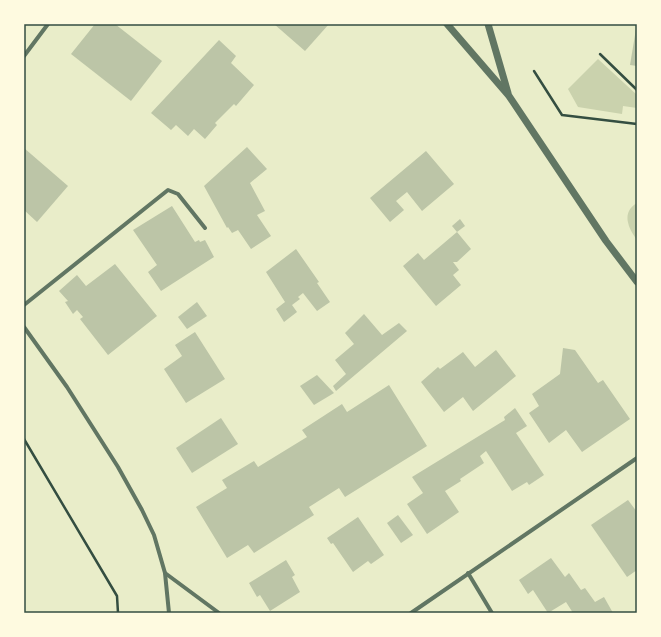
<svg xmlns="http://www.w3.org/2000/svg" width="661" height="637" viewBox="0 0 661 637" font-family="Ubuntu,sans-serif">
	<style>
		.green { fill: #cad2ad }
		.building { fill: #bcc5a7 }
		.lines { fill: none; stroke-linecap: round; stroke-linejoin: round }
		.path { stroke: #344e41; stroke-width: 2.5 }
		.minor { stroke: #617663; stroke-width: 4 }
		.tertiary { stroke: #617663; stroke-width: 7 }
		.neatline { fill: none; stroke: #344e41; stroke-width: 1.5 }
	</style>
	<rect width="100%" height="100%" fill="#e9edc9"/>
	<g class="green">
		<path d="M 598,59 L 637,95 L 637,108 L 623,106 L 622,114 L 578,107 L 568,89 Z"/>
		<path d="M 637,203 L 637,240 C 628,228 621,212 637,203 Z"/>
	</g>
	<g class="building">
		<path d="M 95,24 L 115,24 L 162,61 L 131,101 L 71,54 Z"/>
		<path d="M 274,24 L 329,24 L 305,51 Z"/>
		<path d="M 636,29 L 637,29 L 637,66 L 630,65 Z"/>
		<path d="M 219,40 L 236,56 L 231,63 L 254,85 L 236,106 L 234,104 L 215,123 L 217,125 L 205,139 L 194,129 L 188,136 L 176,125 L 171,130 L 151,113 Z"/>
		<path d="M 247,147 L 267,169 L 250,183 L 265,211 L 257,215 L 271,236 L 251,249 L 238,230 L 232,233 L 228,227 L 227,228 L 204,186 Z"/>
		<path d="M 24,148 L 68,186 L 37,222 L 24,210 Z"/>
		<path d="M 426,151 L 454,184 L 422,211 L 407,192 L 396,201 L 404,210 L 390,222 L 370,198 Z"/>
		<path d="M 172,206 L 195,242 L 199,240 L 200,242 L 205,240 L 214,257 L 161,291 L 148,272 L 157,265 L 133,230 Z"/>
		<path d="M 460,219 L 465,226 L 457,232 L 452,226 Z"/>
		<path d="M 457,232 L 471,249 L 457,262 L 453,262 L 459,270 L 453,275 L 461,285 L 436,306 L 403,266 L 418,253 L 424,260 Z"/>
		<path d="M 296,249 L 319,282 L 317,283 L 330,302 L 317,311 L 303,293 L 298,297 L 300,299 L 292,305 L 297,312 L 284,322 L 276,309 L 285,302 L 266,272 Z"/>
		<path d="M 115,264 L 157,316 L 108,355 L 80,319 L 83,317 L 77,310 L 73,314 L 65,302 L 68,301 L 59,291 L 77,275 L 86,286 Z"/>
		<path d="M 197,302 L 207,316 L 187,329 L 178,317 Z"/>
		<path d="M 364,314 L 382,335 L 399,323 L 407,331 L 336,391 L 333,386 L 346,374 L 335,360 L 354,344 L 345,333 Z"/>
		<path d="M 195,332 L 225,379 L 186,403 L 164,369 L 182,356 L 175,345 Z"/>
		<path d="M 563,348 L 575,350 L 598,383 L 603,380 L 630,419 L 582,452 L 566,430 L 549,443 L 529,413 L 539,406 L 532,394 L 560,374 Z"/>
		<path d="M 496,350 L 516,376 L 473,411 L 463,397 L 444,412 L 421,382 L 438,367 L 440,369 L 463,352 L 475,367 Z"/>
		<path d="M 317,375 L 334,393 L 314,405 L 300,386 Z"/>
		<path d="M 389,385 L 427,446 L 345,497 L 339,488 L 309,507 L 314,515 L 254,553 L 248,545 L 227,558 L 196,507 L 227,488 L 222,480 L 254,461 L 258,467 L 307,437 L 302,430 L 342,404 L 347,412 Z"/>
		<path d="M 515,408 L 527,426 L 516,433 L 544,475 L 529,485 L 527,482 L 512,491 L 486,451 L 480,456 L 484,463 L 460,479 L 461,481 L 445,491 L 459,512 L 427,534 L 407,504 L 423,493 L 412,477 L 505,420 L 504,417 Z"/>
		<path d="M 221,418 L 238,444 L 192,473 L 176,448 Z"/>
		<path d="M 628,500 L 637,512 L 637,570 L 627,577 L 591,525 Z"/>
		<path d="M 398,515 L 413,535 L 401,543 L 387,523 Z"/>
		<path d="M 358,517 L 384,555 L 371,564 L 368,561 L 353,572 L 333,543 L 331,544 L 327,538 Z"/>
		<path d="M 551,558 L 565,577 L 569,573 L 581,590 L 585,588 L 595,602 L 604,597 L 613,613 L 573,613 L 566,602 L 548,613 L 533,590 L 528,594 L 519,580 Z"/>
		<path d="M 286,560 L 295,575 L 292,577 L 300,592 L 270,611 L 260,595 L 257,597 L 249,583 Z"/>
	</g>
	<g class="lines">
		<g class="path">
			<path d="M 600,54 L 637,90"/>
			<path d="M 534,71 L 562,115 L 637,124"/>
			<path d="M 24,439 L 117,596 L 118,613"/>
		</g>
		<g class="minor">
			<path d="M 24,56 L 48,24"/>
			<path d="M 24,305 L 168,190 L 178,194 L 205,228"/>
			<path d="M 24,327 L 67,387 L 118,467 L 142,510 L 154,535 L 165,573 L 169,613"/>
			<path d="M 165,573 L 219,613"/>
			<path d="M 468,573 L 492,613"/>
			<path d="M 411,613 L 637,458"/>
		</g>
		<g class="tertiary">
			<path d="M 447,24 L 509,96 L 606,241 L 637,282"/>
			<path d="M 488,24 L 508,93"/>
		</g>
	</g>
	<rect width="661" height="637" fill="none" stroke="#fefae0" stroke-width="50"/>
	<rect x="25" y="25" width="611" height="587" class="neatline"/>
</svg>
